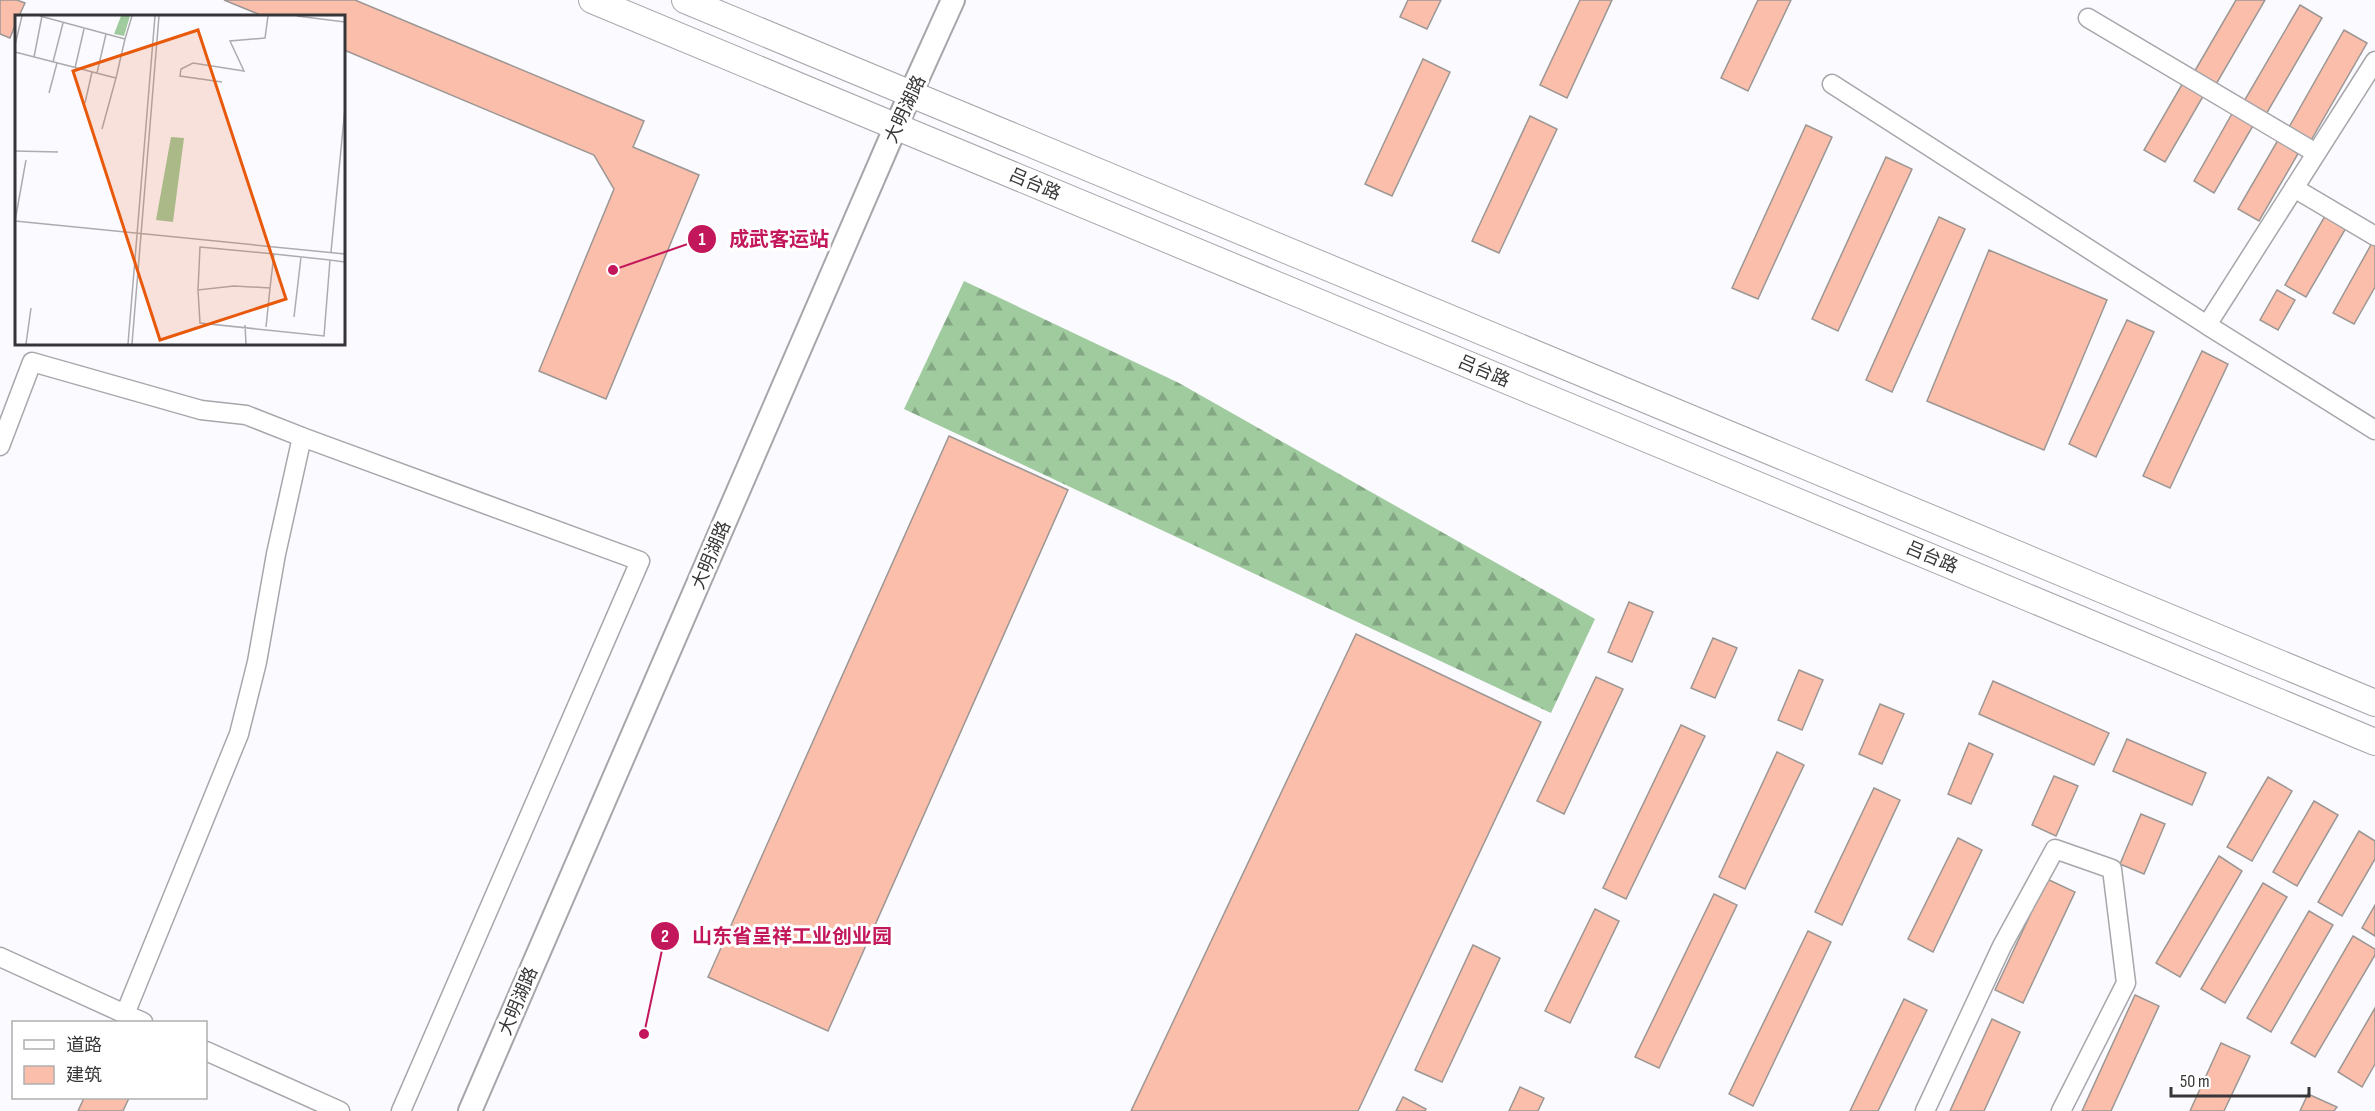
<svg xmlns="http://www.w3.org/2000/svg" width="2375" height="1111" viewBox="0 0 2375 1111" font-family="'Sofia Sans Condensed','Noto Sans SC',sans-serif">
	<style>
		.forest { fill: url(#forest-firs) }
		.building { fill: #fbbeaa; stroke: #9c9795; stroke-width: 1.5 }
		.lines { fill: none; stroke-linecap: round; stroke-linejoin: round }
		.minor-casing { stroke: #a7a6aa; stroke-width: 21 }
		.tertiary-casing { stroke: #a7a6aa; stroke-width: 26 }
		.secondary-casing { stroke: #a7a6aa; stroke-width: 28 }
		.minor { stroke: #fff; stroke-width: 18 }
		.tertiary { stroke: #fff; stroke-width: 22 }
		.secondary { stroke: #fff; stroke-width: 26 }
		.labels { text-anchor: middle; stroke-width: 6; stroke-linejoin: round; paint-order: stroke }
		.street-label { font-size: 18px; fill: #363638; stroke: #fff }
		.inset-road { fill: none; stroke: #acacaf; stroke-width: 1.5 }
		.view { fill: #e8590c; fill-opacity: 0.15; stroke: #e8590c; stroke-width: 3 }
		.inset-edge { fill: none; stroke: #363638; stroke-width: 3 }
		.leader { fill: none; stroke: #c2185b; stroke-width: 2 }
		.callout-dot { fill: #c2185b; stroke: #fff; stroke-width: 2 }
		.mark-label { font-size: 18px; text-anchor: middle; font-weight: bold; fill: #fff }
		.callout-label { font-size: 20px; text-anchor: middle; font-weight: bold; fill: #c2185b; stroke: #fff; stroke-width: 6; stroke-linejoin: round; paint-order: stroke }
	</style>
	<defs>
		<pattern id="forest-firs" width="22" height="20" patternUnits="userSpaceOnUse" patternTransform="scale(1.5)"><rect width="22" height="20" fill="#a0cb9f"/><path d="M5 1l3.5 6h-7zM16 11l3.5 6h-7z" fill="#83a683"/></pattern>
	</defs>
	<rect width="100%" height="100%" fill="#fbfaff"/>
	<path class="forest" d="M 964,281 L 1179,383 L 1595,619 L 1551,713 L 904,409 Z"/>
	<g class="building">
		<path d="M 0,0 L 17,0 L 25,3 L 19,16 L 16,16 L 16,23 L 10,38 L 0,34 Z"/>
		<path d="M 224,0 L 355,0 L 644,121 L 633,147 L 699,175 L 606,399 L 539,371 L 614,189 L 594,155 L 344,50 L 344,16 L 263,16 Z"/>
		<path d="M 1408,0 L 1441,0 L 1427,29 L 1400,17 Z"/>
		<path d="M 1580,0 L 1612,0 L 1567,98 L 1540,85 Z"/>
		<path d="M 1758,0 L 1791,0 L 1748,91 L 1721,78 Z"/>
		<path d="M 2236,0 L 2265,0 L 2215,86 L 2193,74 Z"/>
		<path d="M 2300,5 L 2322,18 L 2265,116 L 2243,103 Z"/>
		<path d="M 2344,30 L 2367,43 L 2310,142 L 2288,129 Z"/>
		<path d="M 1423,59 L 1450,72 L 1392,196 L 1365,184 Z"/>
		<path d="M 2184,81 L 2205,93 L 2165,162 L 2144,150 Z"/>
		<path d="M 2233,112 L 2254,124 L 2214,193 L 2194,181 Z"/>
		<path d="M 1530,116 L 1557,129 L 1499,253 L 1472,241 Z"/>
		<path d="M 1806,125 L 1832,137 L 1758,299 L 1732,288 Z"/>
		<path d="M 2278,140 L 2299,152 L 2259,221 L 2238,209 Z"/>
		<path d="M 1886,157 L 1912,169 L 1838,331 L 1812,319 Z"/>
		<path d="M 2325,216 L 2346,228 L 2306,297 L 2285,285 Z"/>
		<path d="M 1939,217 L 1965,229 L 1892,392 L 1866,380 Z"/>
		<path d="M 2372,243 L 2375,245 L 2375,287 L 2354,324 L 2333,313 Z"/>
		<path d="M 1989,250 L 2107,300 L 2044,450 L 1927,401 Z"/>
		<path d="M 2277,290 L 2295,300 L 2278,330 L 2260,320 Z"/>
		<path d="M 2127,320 L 2154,332 L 2096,457 L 2069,444 Z"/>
		<path d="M 2202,351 L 2228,364 L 2170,488 L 2143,476 Z"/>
		<path d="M 949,436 L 1068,490 L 828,1031 L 708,977 Z"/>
		<path d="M 1629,602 L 1653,612 L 1632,662 L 1608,652 Z"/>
		<path d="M 1356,634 L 1541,722 L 1358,1111 L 1131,1111 Z"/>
		<path d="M 1713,638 L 1737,648 L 1715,698 L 1691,688 Z"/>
		<path d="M 1799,670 L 1823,680 L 1802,730 L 1778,720 Z"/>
		<path d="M 1596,677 L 1623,689 L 1564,814 L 1537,801 Z"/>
		<path d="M 1993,681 L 2109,733 L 2094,765 L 1979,714 Z"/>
		<path d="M 1880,704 L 1904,714 L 1882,764 L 1859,754 Z"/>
		<path d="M 1681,725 L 1705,736 L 1626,899 L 1603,888 Z"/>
		<path d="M 2127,739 L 2206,773 L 2192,805 L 2113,771 Z"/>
		<path d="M 1969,743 L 1993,754 L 1971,804 L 1948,794 Z"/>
		<path d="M 1777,752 L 1804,765 L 1745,889 L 1719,877 Z"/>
		<path d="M 2054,776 L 2078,786 L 2056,836 L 2032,825 Z"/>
		<path d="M 2268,777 L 2292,791 L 2252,861 L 2227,847 Z"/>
		<path d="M 1874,788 L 1900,800 L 1842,925 L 1815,912 Z"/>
		<path d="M 2314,801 L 2338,815 L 2297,886 L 2273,872 Z"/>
		<path d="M 2141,814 L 2165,824 L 2144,874 L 2120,864 Z"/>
		<path d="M 2359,831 L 2375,841 L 2375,859 L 2342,916 L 2318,902 Z"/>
		<path d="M 1958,838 L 1982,850 L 1933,952 L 1908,939 Z"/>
		<path d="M 2219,856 L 2242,871 L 2180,977 L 2156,963 Z"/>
		<path d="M 2047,879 L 2075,892 L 2023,1003 L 1995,990 Z"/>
		<path d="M 2263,883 L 2287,897 L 2225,1003 L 2201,989 Z"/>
		<path d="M 1714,894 L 1737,905 L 1659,1068 L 1635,1057 Z"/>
		<path d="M 2375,905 L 2375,936 L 2362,928 Z"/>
		<path d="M 1595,909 L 1619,921 L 1570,1023 L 1545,1011 Z"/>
		<path d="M 2309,911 L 2333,925 L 2271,1032 L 2247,1018 Z"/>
		<path d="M 1808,931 L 1831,942 L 1753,1106 L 1729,1094 Z"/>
		<path d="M 2353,936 L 2375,949 L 2375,955 L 2315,1057 L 2291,1043 Z"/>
		<path d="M 1473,945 L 1500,958 L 1442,1082 L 1415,1070 Z"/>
		<path d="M 2135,995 L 2159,1006 L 2111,1111 L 2082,1111 Z"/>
		<path d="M 1904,999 L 1927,1010 L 1878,1111 L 1850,1111 Z"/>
		<path d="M 2375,1008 L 2375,1064 L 2362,1087 L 2338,1072 Z"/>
		<path d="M 1992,1019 L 2020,1032 L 1984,1111 L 1950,1111 Z"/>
		<path d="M 2221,1043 L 2250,1056 L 2224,1111 L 2190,1111 Z"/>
		<path d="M 1520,1087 L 1544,1098 L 1538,1111 L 1509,1111 Z"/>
		<path d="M 2308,1094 L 2337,1107 L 2334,1111 L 2300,1111 Z"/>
		<path d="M 1403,1097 L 1426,1109 L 1425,1111 L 1396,1111 Z"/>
		<path d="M 84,1098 L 129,1098 L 123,1111 L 78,1111 Z"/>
	</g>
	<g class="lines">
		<g class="minor-casing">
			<g id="minor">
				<path d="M 2088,18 L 2316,153"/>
				<path d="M 2375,61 L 2207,325 L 2375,430"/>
				<path d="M 1832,84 L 2207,325"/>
				<path d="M 2294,188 L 2375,236"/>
				<path d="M 0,446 L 32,362 L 201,410 L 246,415 L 302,437"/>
				<path d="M 0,957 L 125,1014"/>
				<path d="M 143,1022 L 125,1014 L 239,734 L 257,662 L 276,554 L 302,437 L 640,561 L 401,1111"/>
				<path d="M 206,1051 L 340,1111"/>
				<path d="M 1925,1111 L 2002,946 L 2055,849 L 2112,869 L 2126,983 L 2061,1111"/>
			</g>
		</g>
		<g class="tertiary-casing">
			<path id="tertiary" d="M 470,1111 L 896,126 L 953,0"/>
		</g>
		<g class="secondary-casing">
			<g id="secondary">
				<path d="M 592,0 L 2375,742"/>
				<path d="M 685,0 L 2375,703"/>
			</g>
		</g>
		<use href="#minor" class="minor"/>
		<use href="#tertiary" class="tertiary"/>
		<use href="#secondary" class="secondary"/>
	</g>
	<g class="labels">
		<g class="street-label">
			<text transform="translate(905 109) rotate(-65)" y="6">大明湖路</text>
			<text transform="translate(1035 184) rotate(23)" y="6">吕台路</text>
			<text transform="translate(1484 371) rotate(23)" y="6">吕台路</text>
			<text transform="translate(711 555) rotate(-67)" y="6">大明湖路</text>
			<text transform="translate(1932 557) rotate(23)" y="6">吕台路</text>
			<text transform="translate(518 1001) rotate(-67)" y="6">大明湖路</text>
		</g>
	</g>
	<g transform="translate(15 15)">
		<rect width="330" height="330" fill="#fbfaff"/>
		<path d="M 106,1 L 115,1 L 109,21 L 99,19 ZM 156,122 L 169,123 L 158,207 L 141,205 Z" fill="#a0cb9f"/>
		<path class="inset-road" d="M 25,1 L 110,24 L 117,1M 282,1 L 330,7M 0,30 L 7,1M 0,37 L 101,63 L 110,24M 19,42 L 27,1M 38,47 L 48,8M 60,53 L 69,14M 82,58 L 91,19M 207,67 L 165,61 L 166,54 L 178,48 L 229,56 L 215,26 L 250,23 L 253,1M 34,78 L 42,48M 70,88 L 77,57M 87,114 L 101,63M 0,136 L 43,137M 0,206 L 330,239M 0,206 L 11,145M 185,232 L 259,239 L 255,273 L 219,271 L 183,275 ZM 316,237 L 330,93M 259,239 L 315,245M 183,275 L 185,308 L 309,321 L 315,245 L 330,247M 279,302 L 286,242M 230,310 L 231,329M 251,312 L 255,273M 11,329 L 16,293M 113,329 L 140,1M 117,329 L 144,1"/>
		<path class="view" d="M 183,15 L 271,284 L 145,325 L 58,56 Z"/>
		<rect width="330" height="330" class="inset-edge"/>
	</g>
	<path class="leader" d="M613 270L702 239M644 1034L665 936"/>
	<g class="callout-dot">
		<circle cx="613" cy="270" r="6"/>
		<circle cx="644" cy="1034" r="6"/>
		<circle cx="702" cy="239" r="15"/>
		<circle cx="665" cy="936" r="15"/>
	</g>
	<g class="mark-label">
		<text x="702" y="245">1</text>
		<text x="665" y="942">2</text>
	</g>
	<g class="callout-label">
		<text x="779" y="246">成武客运站</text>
		<text x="792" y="943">山东省呈祥工业创业园</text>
	</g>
	<rect x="12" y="1021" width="195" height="78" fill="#ffffff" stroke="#afafaf" stroke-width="1.5"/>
	<rect x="24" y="1040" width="30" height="9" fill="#ffffff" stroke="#afafaf" stroke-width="1.5"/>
	<text x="66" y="1051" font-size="18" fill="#363638">道路</text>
	<rect x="24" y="1066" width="30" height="18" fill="#fbbeaa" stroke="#afafaf" stroke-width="1.5"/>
	<text x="66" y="1081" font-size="18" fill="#363638">建筑</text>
	<path d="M2171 1087v9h138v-9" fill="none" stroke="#363638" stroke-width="3"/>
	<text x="2180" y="1087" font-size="18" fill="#363638" stroke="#ffffff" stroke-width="4.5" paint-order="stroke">50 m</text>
</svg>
